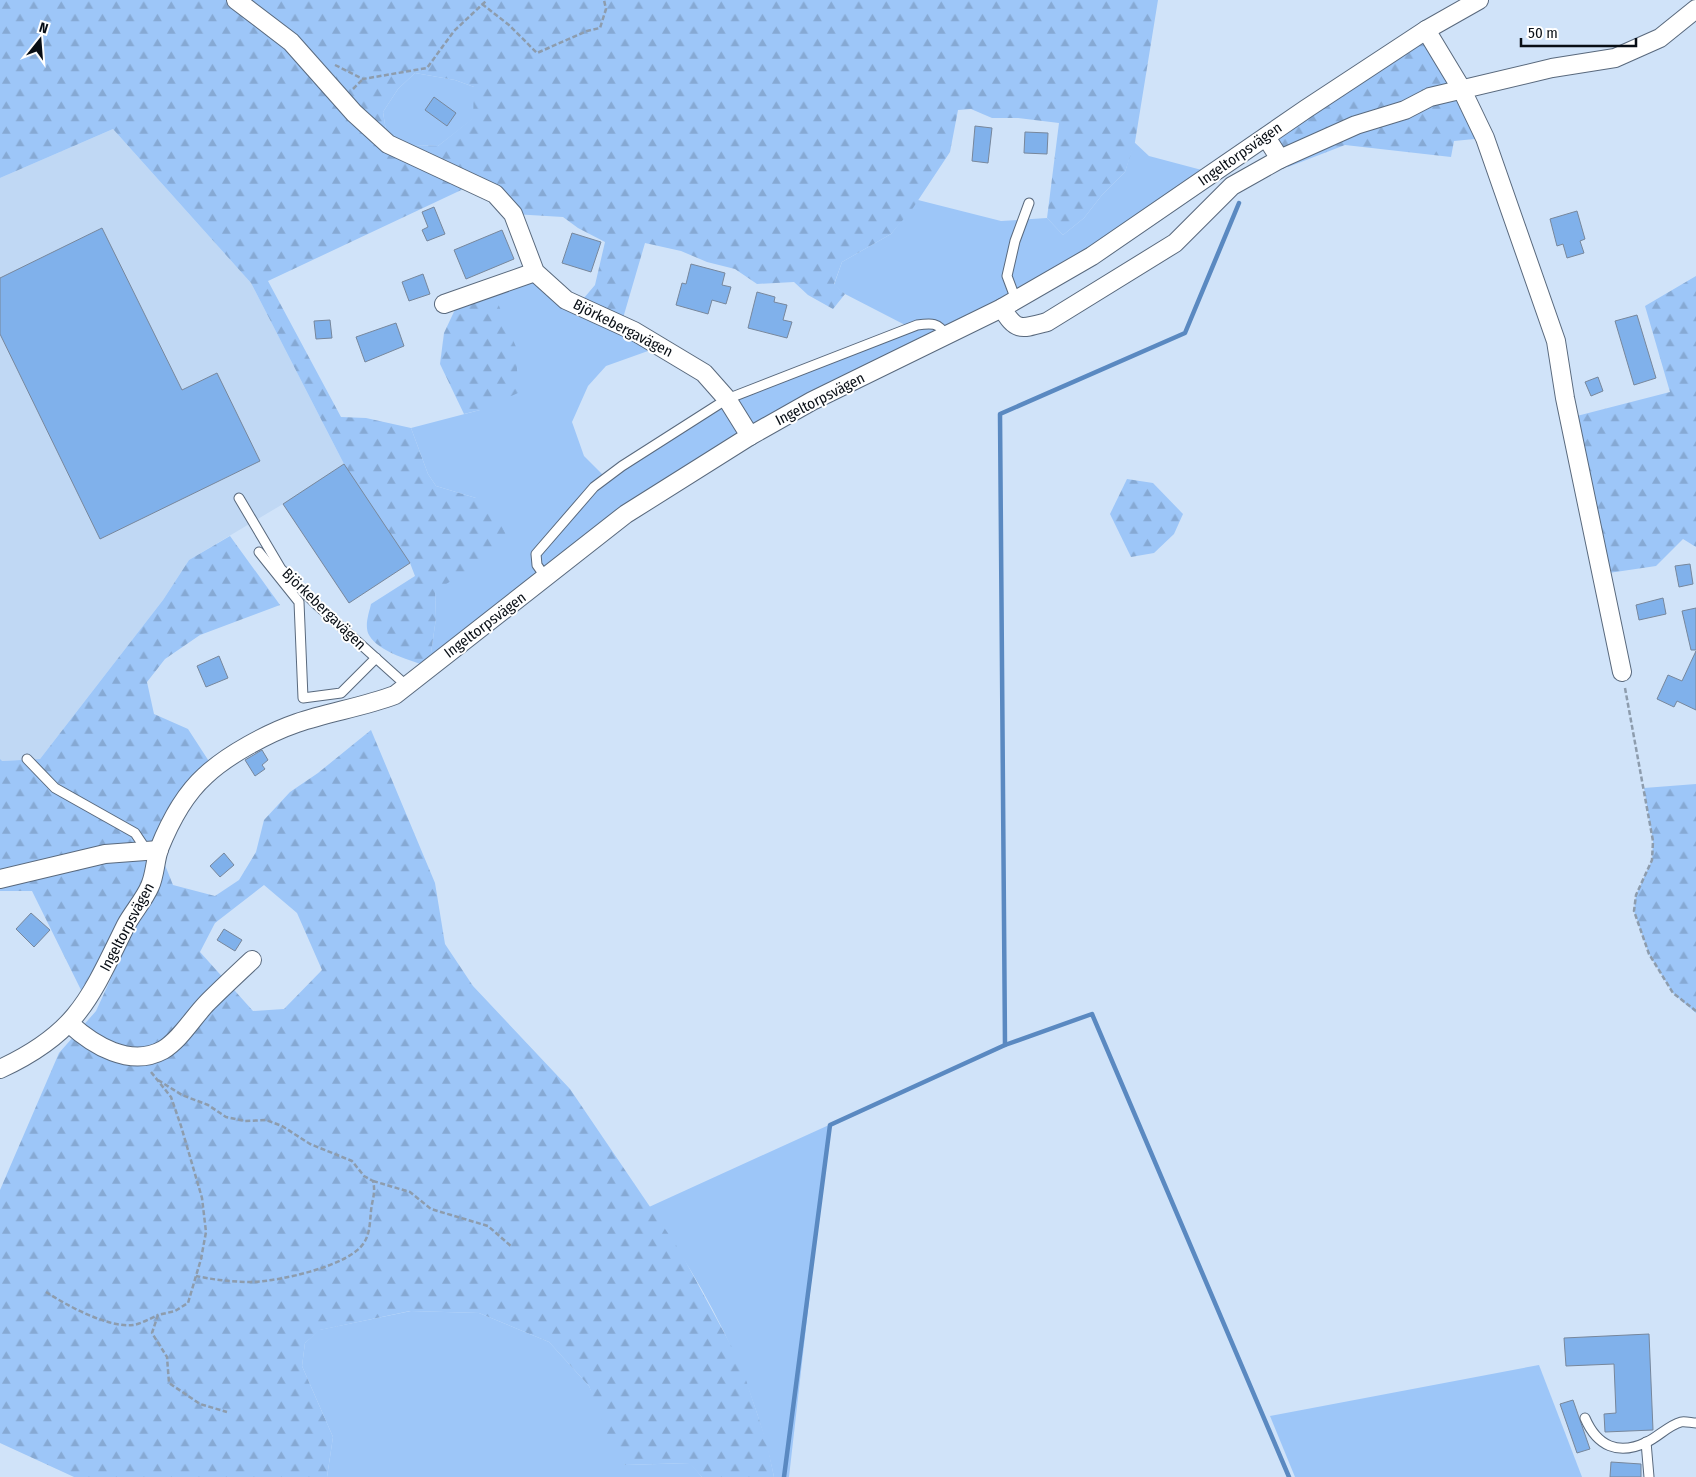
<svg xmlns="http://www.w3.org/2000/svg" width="1696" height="1477" viewBox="0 0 1696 1477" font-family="'Fira Sans Condensed',sans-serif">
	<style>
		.built { fill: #c0d8f4 }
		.green { fill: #9dc6f8 }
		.forest { fill: url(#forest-firs); fill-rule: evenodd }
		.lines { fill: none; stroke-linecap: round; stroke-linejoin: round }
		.stream { stroke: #5a89c1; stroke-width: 4.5 }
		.building { fill: #80b1eb; stroke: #77879c }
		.lane-casing { stroke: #59697d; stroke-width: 11 }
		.street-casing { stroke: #59697d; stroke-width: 20 }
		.path { stroke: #8d9cad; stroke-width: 2.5; stroke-dasharray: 5 2.5; stroke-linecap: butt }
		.lane { stroke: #fff; stroke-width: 9 }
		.street { stroke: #fff; stroke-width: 18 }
		.labels { text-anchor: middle; stroke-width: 4; stroke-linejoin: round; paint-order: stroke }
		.street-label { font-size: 15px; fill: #080e15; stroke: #fff }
	</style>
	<defs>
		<pattern id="forest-firs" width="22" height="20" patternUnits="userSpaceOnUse" patternTransform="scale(1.25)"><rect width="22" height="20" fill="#9dc6f8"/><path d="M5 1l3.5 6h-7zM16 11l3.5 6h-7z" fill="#86a9d4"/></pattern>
	</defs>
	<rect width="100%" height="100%" fill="#d0e3f9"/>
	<path class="built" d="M 113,129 L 251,283 L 344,464 L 283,504 L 189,560 L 163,600 L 40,759 L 0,761 L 0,178 Z"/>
	<g class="green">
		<path d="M 415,73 L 455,80 L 474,87 L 474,118 L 438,146 L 388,144 L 383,112 L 398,89 Z"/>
		<path d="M 1134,142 L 1149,156 L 1213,173 L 1092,256 L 750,436 L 626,514 L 429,667 L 436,618 L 435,591 L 476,498 L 436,486 L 428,474 L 411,428 L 480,410 L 492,289 L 535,272 L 662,346 L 606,366 L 588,386 L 572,422 L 584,456 L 606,478 L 727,399 L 909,327 L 845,294 L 834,285 L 842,262 L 891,234 L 918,200 L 1001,221 L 1047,218 L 1063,235 L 1084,218 L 1102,195 L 1125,172 Z"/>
		<path d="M 829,1125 L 789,1477 L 774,1477 C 754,1379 707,1288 649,1207 Z"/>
		<path d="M 411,1311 L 479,1313 L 549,1342 L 589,1386 L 625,1465 L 690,1463 L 702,1477 L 327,1477 L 333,1437 L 302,1366 L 305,1343 L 319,1330 Z"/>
		<path d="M 1539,1365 L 1582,1477 L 1295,1477 L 1270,1416 Z"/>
	</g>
	<g class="forest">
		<path d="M 0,0 L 1158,0 L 1135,142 L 1125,172 L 1102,195 L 1084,218 L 1063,235 L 1047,218 L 1059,123 L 1018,118 L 992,118 L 971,109 L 958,110 L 950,152 L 913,208 L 891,234 L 842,262 L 834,284 L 845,294 L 833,309 L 808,295 L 794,282 L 757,284 L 735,269 L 707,262 L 681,251 L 645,243 L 621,325 L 578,305 L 595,285 L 605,242 L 578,228 L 563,217 L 513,214 L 474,184 L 268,281 L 341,417 L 366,418 L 411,428 L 428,474 L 436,486 L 476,498 L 499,519 L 510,544 L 435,591 L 436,618 L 429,667 C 413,661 378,652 369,635 C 364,626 369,613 371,604 L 415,576 L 410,563 L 344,464 L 251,283 L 113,129 L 0,178 ZM 415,73 L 455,80 L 474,87 L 473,118 L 438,146 L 388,144 L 383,112 L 398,89 Z"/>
		<path d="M 1426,30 L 1485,138 L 1454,141 L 1451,157 L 1345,145 L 1288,167 L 1280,159 L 1266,137 Z"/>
		<path d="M 1696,276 L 1696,547 L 1683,539 L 1656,566 L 1602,574 L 1569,418 L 1670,392 L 1645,306 Z"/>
		<path d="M 492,289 L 516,347 L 518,393 L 480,410 L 464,414 L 440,364 L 444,333 L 459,301 Z"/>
		<path d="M 1127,479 L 1153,483 L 1183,514 L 1174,534 L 1154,553 L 1131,557 L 1110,514 Z"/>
		<path d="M 230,536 L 280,605 L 200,635 L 165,659 L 147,682 L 154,714 L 188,729 L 214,769 L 159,850 L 173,885 L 215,896 L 239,880 L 256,852 L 264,820 L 290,792 L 318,773 L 371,730 L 435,883 L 445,944 L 473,986 L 570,1089 L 680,1251 L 740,1362 L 767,1443 L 774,1477 L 702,1477 L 689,1463 L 625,1465 L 612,1447 L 589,1386 L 549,1342 L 479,1313 L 410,1311 L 320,1330 L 305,1343 L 302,1366 L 333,1437 L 327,1477 L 74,1477 L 0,1443 L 0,1190 L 59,1053 L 96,1011 L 152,889 L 82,992 L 32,891 L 0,891 L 0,759 L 2,761 L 40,759 L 163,600 L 189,560 ZM 264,885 L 297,913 L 322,970 L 284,1009 L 253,1011 L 200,952 L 215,923 Z"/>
		<path d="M 1696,784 L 1696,1013 L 1673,993 L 1649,954 L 1634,911 L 1636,895 L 1652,860 L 1653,841 L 1644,788 Z"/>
	</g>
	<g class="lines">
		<g class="stream">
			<path d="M 1239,203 L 1185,333 L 1000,414 L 1005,1045 L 1092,1014 L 1289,1477"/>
			<path d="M 784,1477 L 830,1125 L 1005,1045"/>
		</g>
	</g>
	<g class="building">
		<path d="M 434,97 L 456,113 L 447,126 L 425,110 Z"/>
		<path d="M 975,126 L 992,128 L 988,163 L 972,161 Z"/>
		<path d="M 1025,132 L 1048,133 L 1047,154 L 1024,153 Z"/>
		<path d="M 434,207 L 445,234 L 427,241 L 422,230 L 428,227 L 422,212 Z"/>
		<path d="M 1577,211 L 1585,239 L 1580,241 L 1584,253 L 1567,258 L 1563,244 L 1557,246 L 1550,219 Z"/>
		<path d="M 102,228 L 182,390 L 217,373 L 260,461 L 100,539 L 0,334 L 0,278 Z"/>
		<path d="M 502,230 L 514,259 L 466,279 L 454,250 Z"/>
		<path d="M 572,233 L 601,242 L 591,272 L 562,263 Z"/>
		<path d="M 691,264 L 725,273 L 722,285 L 731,287 L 726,304 L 712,300 L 708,314 L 676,305 L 682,283 L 686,284 Z"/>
		<path d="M 423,274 L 430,294 L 409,301 L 402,282 Z"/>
		<path d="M 757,292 L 775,297 L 774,302 L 787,305 L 783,320 L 792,322 L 787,338 L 748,328 Z"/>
		<path d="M 1637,315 L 1656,378 L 1634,385 L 1615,321 Z"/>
		<path d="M 330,320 L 332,338 L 316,339 L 314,321 Z"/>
		<path d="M 396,323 L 404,346 L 365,362 L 356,337 Z"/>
		<path d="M 1598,377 L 1603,391 L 1591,396 L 1585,382 Z"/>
		<path d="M 344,464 L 410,563 L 349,603 L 283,504 Z"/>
		<path d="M 1690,564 L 1693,584 L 1679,587 L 1675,566 Z"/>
		<path d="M 1663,598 L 1666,614 L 1639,620 L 1636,605 Z"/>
		<path d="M 1696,608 L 1696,650 L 1691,650 L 1682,611 Z"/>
		<path d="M 1696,651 L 1696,710 L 1677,701 L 1674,707 L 1657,699 L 1668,675 L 1682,681 Z"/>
		<path d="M 219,656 L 228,678 L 206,687 L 197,666 Z"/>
		<path d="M 262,750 L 268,760 L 262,765 L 265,769 L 255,776 L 245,760 Z"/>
		<path d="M 224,853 L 234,865 L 220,877 L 210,866 Z"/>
		<path d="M 31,913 L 50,930 L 34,947 L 16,929 Z"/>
		<path d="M 224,929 L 242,940 L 235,951 L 217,940 Z"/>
		<path d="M 1649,1334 L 1653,1430 L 1605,1432 L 1604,1414 L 1616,1413 L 1614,1364 L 1566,1366 L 1564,1338 Z"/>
		<path d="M 1573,1400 L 1590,1449 L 1577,1453 L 1560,1404 Z"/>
		<path d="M 1611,1462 L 1641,1464 L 1641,1477 L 1610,1477 Z"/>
	</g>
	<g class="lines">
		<g class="lane-casing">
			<g id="lane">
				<path d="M 1016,300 L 1007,276 L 1015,241 L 1029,203"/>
				<path d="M 239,498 L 281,569 L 318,606 L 407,686"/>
				<path d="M 259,552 L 299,602 L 303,698 L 341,693 L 376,658"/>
				<path d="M 546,578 L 537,565 L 536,554 L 594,487 L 622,466 L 727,399 L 917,325 C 931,323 939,322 946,336"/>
				<path d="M 27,759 L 55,788 L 135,833 L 147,851"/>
				<path d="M 1585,1418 C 1597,1446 1618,1456 1647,1442 C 1658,1437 1669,1425 1681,1422 C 1685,1421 1692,1423 1696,1423"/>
				<path d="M 1646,1442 L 1649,1477"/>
			</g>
		</g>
		<g class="street-casing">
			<g id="street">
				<path d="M 236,0 L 291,42 L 354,113 L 388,144 L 495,194 L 513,214 L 535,272 L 566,300 L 634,331 L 704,373 L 727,399 L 750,436"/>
				<path d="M 1426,30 L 1461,88 L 1485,138 L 1556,341 L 1565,398 L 1622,672"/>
				<path d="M 1266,137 L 1280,159 L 1356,125 L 1405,110 L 1430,97 L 1552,68 L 1615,58 L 1660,38 L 1696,9"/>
				<path d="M 444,304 L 535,272"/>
				<path d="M 1002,308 C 1016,332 1021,329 1047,322 L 1175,243 L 1232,186 L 1280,159"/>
				<path d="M 0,879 L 105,854 L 159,850"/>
				<path d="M 70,1024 C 93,1045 130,1068 163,1050 C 181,1039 193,1017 208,1002 C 222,988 237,974 252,960"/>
				<path d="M 0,1069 C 78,1033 90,998 126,925 C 133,912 144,900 150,886 C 155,875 155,861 159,849 C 169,824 185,794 205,776 C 227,755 268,733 297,723 C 329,712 363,707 395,695 L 626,514 L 750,436 L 812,401 L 1002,308 L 1092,256 L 1306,109 L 1426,30 L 1479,0"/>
			</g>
		</g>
		<g class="path">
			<path d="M 482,4 L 509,25 L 537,53 L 587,31 L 600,28 L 606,9 L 604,0"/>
			<path d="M 335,65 L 363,79 L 427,68 L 454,31 L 487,0"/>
			<path d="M 353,89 L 363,79"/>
			<path d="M 1625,688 L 1653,841 L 1652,860 L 1636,895 L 1634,911 L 1649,954 L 1673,993 L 1696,1011"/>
			<path d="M 151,1072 L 171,1097 L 181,1126 L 202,1198 L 206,1232 L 201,1259 L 188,1303 L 175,1311 L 158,1315 L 152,1333 L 167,1357 L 169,1383 L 200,1404 L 227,1412"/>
			<path d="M 158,1080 L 182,1095 L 208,1105 L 226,1117 L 245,1121 L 266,1120 L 282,1126 L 310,1144 L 352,1161 L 364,1176 L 373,1181 C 376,1193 372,1200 371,1211 C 370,1221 370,1232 365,1241 C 352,1266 279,1281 253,1282 C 233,1282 215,1280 196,1276"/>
			<path d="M 373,1181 L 410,1192 L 431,1209 L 488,1226 L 512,1247"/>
			<path d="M 46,1292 C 66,1305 108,1328 133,1325 C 141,1324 151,1318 158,1315"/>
		</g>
		<use href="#lane" class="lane"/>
		<use href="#street" class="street"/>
	</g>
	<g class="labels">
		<g class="street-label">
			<text transform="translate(1240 154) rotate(-35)" y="5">Ingeltorpsvägen</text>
			<text transform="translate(623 328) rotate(27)" y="5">Björkebergavägen</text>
			<text transform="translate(820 399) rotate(-27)" y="5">Ingeltorpsvägen</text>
			<text transform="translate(324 609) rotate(44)" y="5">Björkebergavägen</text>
			<text transform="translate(485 625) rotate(-37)" y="5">Ingeltorpsvägen</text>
			<text transform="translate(127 927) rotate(-62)" y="5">Ingeltorpsvägen</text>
		</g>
	</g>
	<g transform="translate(40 40) rotate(17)" stroke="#ffffff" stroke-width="4" paint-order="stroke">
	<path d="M0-4L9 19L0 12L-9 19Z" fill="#080e15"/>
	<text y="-8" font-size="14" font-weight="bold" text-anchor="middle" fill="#080e15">N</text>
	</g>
	<path d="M1521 38v8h115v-8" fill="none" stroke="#080e15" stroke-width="2.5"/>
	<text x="1528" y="38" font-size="15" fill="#080e15" stroke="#ffffff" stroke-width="4" paint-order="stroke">50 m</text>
</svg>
